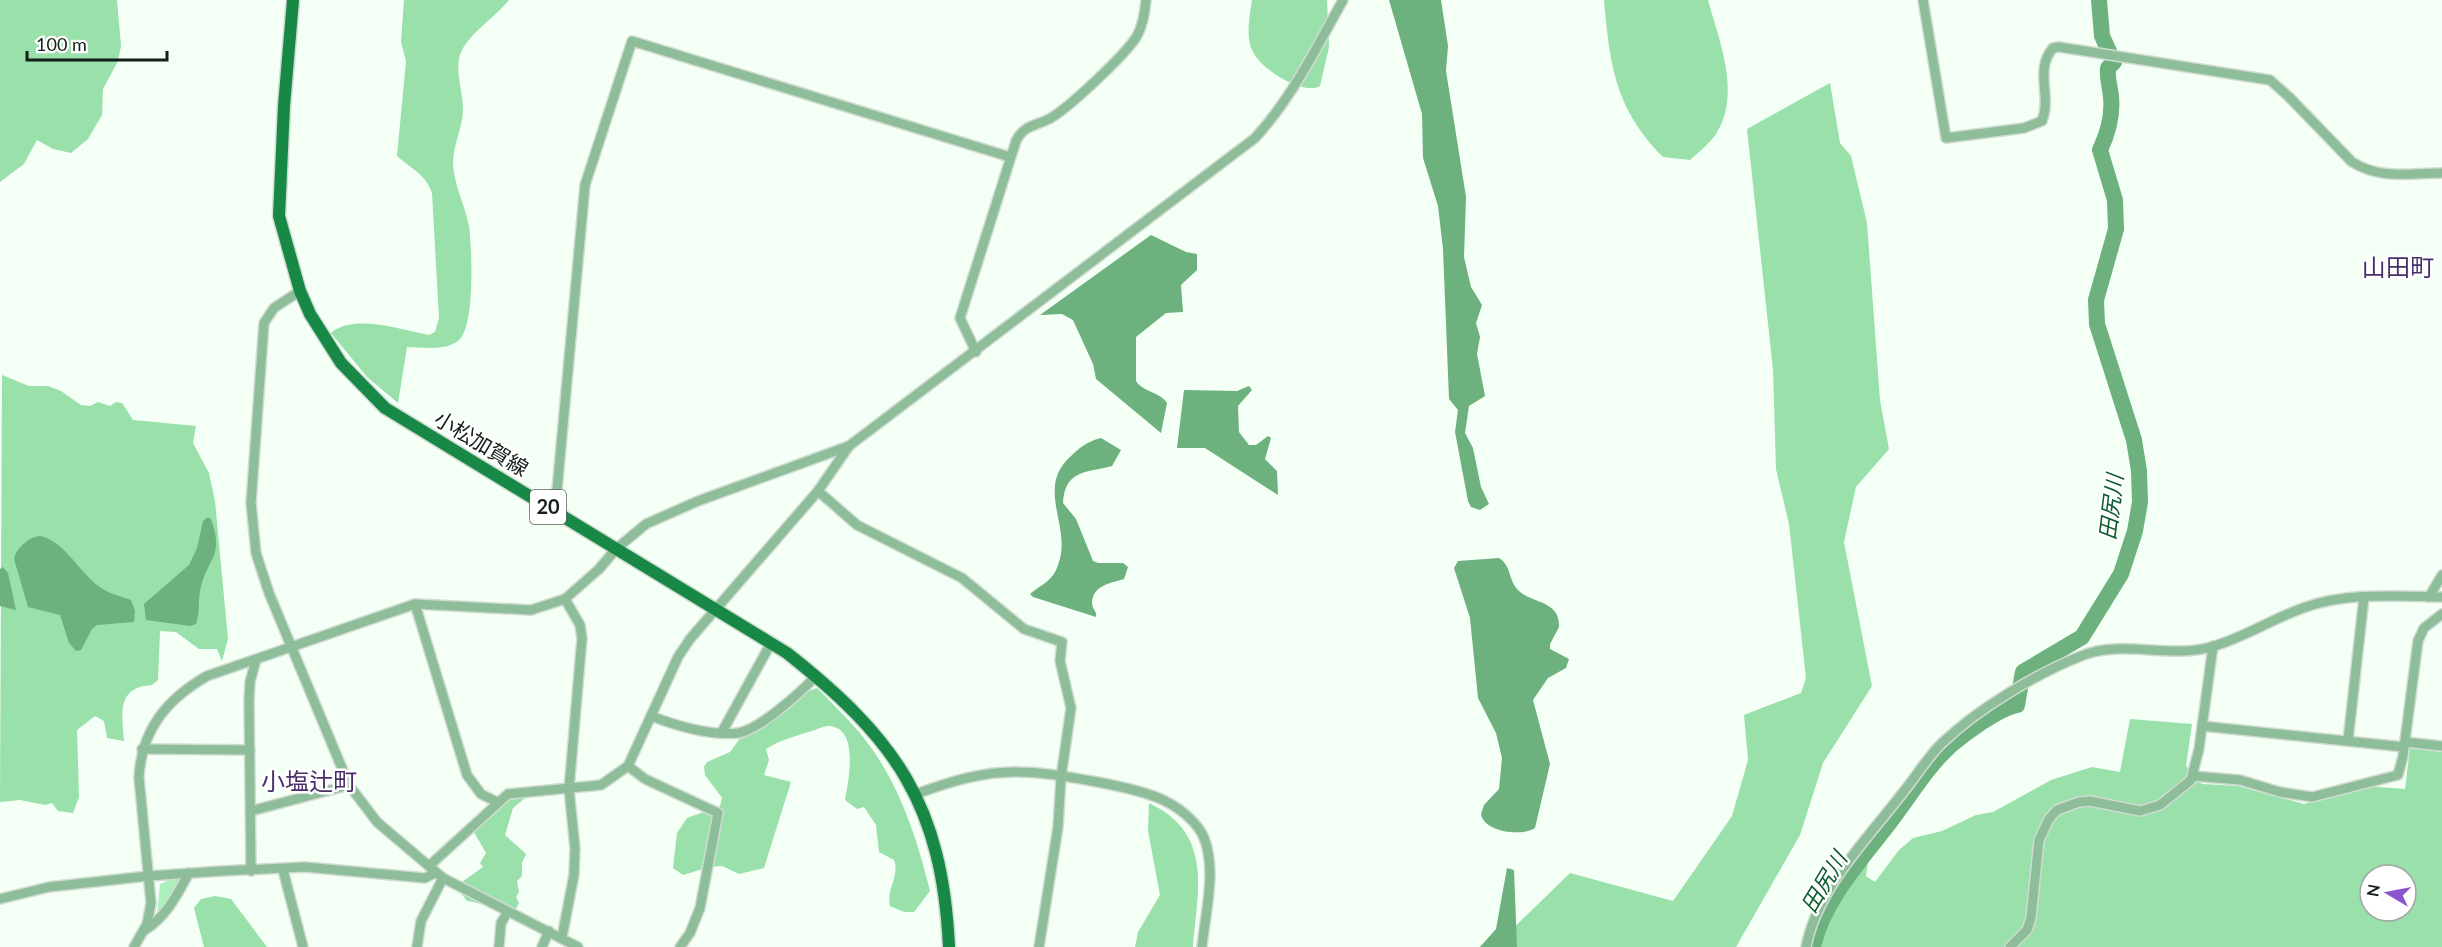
<svg xmlns="http://www.w3.org/2000/svg" width="2442" height="947" viewBox="0 0 2442 947" font-family="Lato,'Noto Sans JP',sans-serif">
	<style>
		.green { fill: #abefbc }
		.forest { fill: #99e0ab; fill-rule: evenodd }
		.water { fill: #6cb17e }
		.lines { fill: none; stroke-linecap: round; stroke-linejoin: round }
		.river { stroke: #6cb17e; stroke-width: 16 }
		.minor-casing { stroke: #d0dbd2; stroke-width: 12 }
		.major-casing { stroke: #d0dbd2; stroke-width: 15 }
		.minor { stroke: #8ebe99; stroke-width: 9 }
		.major { stroke: #178846; stroke-width: 12 }
		.labels { text-anchor: middle; stroke-width: 5; stroke-linejoin: round; paint-order: stroke }
		.shield { fill: #fff; stroke: #5b625d; stroke-width: 1.5 }
		.shield-label { font-size: 20px; font-weight: bold; fill: #151f17 }
		.street-label { font-size: 21px; fill: #151f17; stroke: #fff }
		.water-label { font-size: 22px; font-style: italic; fill: #0b5d2e; stroke: #fff }
		.quarter-label { font-size: 24px; fill: #492f6a; stroke: #fff }
	</style>
	<rect width="100%" height="100%" fill="#f4fff6"/>
	<path class="green" d="M 172,879 L 180,880 L 179,886 L 157,916 L 160,884 Z"/>
	<g class="forest">
		<path d="M 0,0 L 117,0 L 121,46 L 118,61 L 103,89 L 102,115 L 88,139 L 71,153 L 53,149 L 37,140 L 24,164 L 0,182 Z"/>
		<path d="M 404,0 L 509,0 C 496,17 462,38 459,59 C 456,75 463,93 463,109 C 463,127 453,145 453,163 C 454,186 465,205 469,226 C 472,248 475,323 460,339 C 447,352 424,347 407,347 L 398,403 L 367,377 L 331,333 C 354,313 401,330 429,335 L 435,332 L 439,318 L 432,193 C 425,173 411,169 397,156 L 406,61 L 401,42 Z"/>
		<path d="M 1252,0 L 1327,0 L 1329,47 L 1320,86 C 1303,96 1261,69 1253,52 C 1245,38 1250,15 1252,0 Z"/>
		<path d="M 1604,0 L 1708,0 C 1719,40 1742,95 1716,134 C 1709,144 1699,152 1690,160 L 1663,157 C 1615,108 1610,66 1604,0 Z"/>
		<path d="M 1830,83 L 1840,143 L 1851,156 L 1867,223 L 1880,400 L 1889,449 L 1856,487 L 1844,542 L 1872,686 L 1823,763 L 1800,835 L 1736,947 L 1494,947 L 1570,873 L 1673,901 L 1732,816 L 1748,760 L 1744,715 L 1801,693 L 1806,678 L 1789,524 L 1776,469 L 1773,370 L 1747,129 Z"/>
		<path d="M 2,375 L 29,386 L 48,386 L 61,391 L 81,405 L 90,406 L 98,402 L 110,406 L 116,402 L 122,403 L 133,420 L 196,426 L 193,443 L 209,473 L 215,501 L 228,639 L 222,661 L 217,649 L 199,649 L 176,632 L 160,631 L 158,680 L 152,685 C 116,687 122,714 124,741 L 107,738 L 104,721 L 95,716 L 77,730 L 79,797 L 73,813 L 58,811 L 52,803 L 45,805 L 20,800 L 0,802 Z"/>
		<path d="M 817,688 C 831,702 846,717 859,732 C 897,777 916,834 930,891 L 914,912 L 904,912 L 890,906 C 886,889 900,876 894,860 L 879,852 L 876,825 L 864,807 L 857,809 L 845,800 C 848,783 860,729 830,726 C 824,725 814,731 808,732 C 793,737 780,740 766,749 L 769,760 L 764,775 L 791,782 L 764,868 L 739,874 L 722,866 L 709,867 L 683,875 L 673,868 L 677,833 L 687,818 L 720,806 L 722,798 L 705,775 L 704,767 L 707,762 L 730,752 L 741,737 L 804,693 Z"/>
		<path d="M 2130,719 L 2192,724 L 2186,766 L 2202,784 L 2238,786 L 2304,804 L 2367,786 L 2405,789 L 2410,748 L 2442,752 L 2442,947 L 1811,947 C 1824,899 1858,860 1886,821 L 1895,825 L 1868,861 L 1866,876 L 1875,882 L 1899,850 L 1913,838 L 1942,831 L 1976,815 L 1993,812 L 2051,780 L 2092,767 L 2120,772 ZM 2370,875 L 2406,875 L 2406,911 L 2370,911 Z"/>
		<path d="M 524,796 L 525,798 L 513,808 L 505,835 L 526,854 L 522,863 L 522,876 L 517,881 L 519,892 L 516,897 L 519,903 L 514,912 C 492,913 487,903 467,901 L 460,892 L 459,884 L 483,867 L 480,863 L 486,853 L 474,832 L 508,798 Z"/>
		<path d="M 1149,803 C 1213,833 1198,889 1193,947 L 1135,947 L 1138,932 L 1160,895 L 1148,831 Z"/>
		<path d="M 215,896 L 231,899 L 267,947 L 204,947 L 194,908 L 201,899 Z"/>
	</g>
	<g class="water">
		<path d="M 1389,0 L 1441,0 L 1448,46 L 1446,71 L 1466,197 L 1464,257 L 1471,287 L 1482,305 L 1476,323 L 1480,337 L 1477,354 L 1485,396 L 1469,406 L 1465,433 L 1473,448 L 1481,487 L 1489,504 L 1480,510 L 1471,507 L 1468,501 L 1455,432 L 1458,410 L 1449,399 L 1443,249 L 1438,206 L 1423,158 L 1422,114 Z"/>
		<path d="M 1151,235 L 1186,252 L 1197,254 L 1197,270 L 1181,285 L 1183,312 L 1166,313 L 1136,337 L 1136,381 C 1143,392 1160,392 1167,403 L 1161,433 L 1096,379 L 1093,364 L 1073,320 L 1062,314 L 1040,315 Z"/>
		<path d="M 1249,386 L 1252,390 L 1238,406 L 1239,432 L 1249,445 L 1256,445 L 1268,436 L 1271,438 L 1265,459 L 1277,471 L 1278,495 L 1205,448 L 1177,448 L 1184,390 L 1237,391 Z"/>
		<path d="M 1101,438 L 1121,450 L 1112,466 C 1085,473 1065,470 1063,503 L 1076,519 L 1093,561 L 1098,563 L 1123,563 L 1128,567 L 1124,579 C 1111,583 1092,585 1092,604 C 1093,610 1097,611 1096,617 L 1033,597 L 1030,594 C 1042,584 1053,581 1058,565 C 1073,528 1035,489 1070,457 C 1079,448 1088,441 1101,438 Z"/>
		<path d="M 208,517 L 211,519 C 225,558 207,557 200,591 C 198,602 200,613 196,624 L 190,626 L 146,620 L 144,604 L 189,565 L 197,548 L 203,521 Z"/>
		<path d="M 40,536 C 63,540 79,571 97,585 C 107,593 119,596 131,600 L 135,611 L 134,622 L 97,625 L 92,629 L 81,650 L 76,651 L 69,643 L 60,615 L 28,607 L 14,559 C 17,547 29,537 40,536 Z"/>
		<path d="M 1499,558 C 1512,566 1508,581 1519,591 C 1533,604 1560,600 1559,627 L 1550,644 L 1550,649 L 1569,659 L 1566,668 L 1548,678 L 1533,700 L 1550,764 L 1535,828 C 1521,837 1484,832 1481,814 L 1484,805 L 1499,789 L 1502,758 L 1496,733 L 1478,698 L 1470,618 L 1454,568 L 1458,561 Z"/>
		<path d="M 3,567 L 8,573 L 16,610 L 0,606 L 0,569 Z"/>
		<path d="M 1507,868 L 1514,870 L 1517,947 L 1480,947 L 1496,929 Z"/>
	</g>
	<g class="lines">
		<path class="river" d="M 1813,947 C 1823,899 1865,856 1893,818 C 1911,794 1928,766 1950,746 C 1964,734 1999,708 2017,705 L 2023,672 L 2082,637 L 2121,574 L 2135,531 L 2140,502 L 2139,471 L 2134,440 L 2097,324 L 2096,300 L 2116,229 L 2115,200 L 2100,150 C 2108,133 2113,116 2111,97 C 2110,87 2107,78 2108,68 L 2114,62 L 2102,36 L 2099,0"/>
		<g class="minor-casing">
			<g id="minor">
				<path d="M 1923,0 L 1946,138 L 2024,128 L 2042,121 C 2052,96 2034,70 2053,48 L 2059,47 L 2270,80 L 2288,96 L 2352,162 C 2381,180 2409,173 2442,173"/>
				<path d="M 300,291 L 274,308 L 264,323 L 251,503 L 256,553 L 269,593 L 349,785 L 377,822 L 443,878 L 578,947"/>
				<path d="M 976,352 L 960,318 L 1016,141 C 1024,125 1035,126 1049,119 C 1068,109 1126,54 1137,36 C 1143,25 1145,12 1146,0"/>
				<path d="M 818,491 L 857,525 L 962,578 L 1024,629 L 1062,642 L 1060,661 L 1071,708 L 1061,777 L 1058,827 L 1039,947"/>
				<path d="M 555,512 L 585,185 L 632,41 L 1010,157"/>
				<path d="M 2429,597 L 2442,575"/>
				<path d="M 415,604 L 467,775 L 481,794 L 497,802"/>
				<path d="M 651,716 C 677,726 710,736 738,733 C 759,730 801,692 816,676"/>
				<path d="M 2202,726 L 2404,747"/>
				<path d="M 722,732 L 771,643"/>
				<path d="M 2348,741 L 2364,597"/>
				<path d="M 2405,742 L 2442,746"/>
				<path d="M 142,749 L 250,750"/>
				<path d="M 628,766 L 645,779 L 718,813 L 700,908 L 690,933 L 680,947"/>
				<path d="M 2193,776 L 2240,780 L 2280,792 L 2312,797 L 2398,775 L 2403,756 L 2418,641 L 2424,628 L 2442,614"/>
				<path d="M 916,794 C 949,782 983,771 1018,772 C 1049,772 1139,787 1165,801 C 1180,808 1198,823 1204,838 C 1217,870 1205,914 1202,947"/>
				<path d="M 251,811 L 349,785"/>
				<path d="M 429,866 L 508,794 L 601,785 L 628,766 L 678,657 L 690,639 L 818,491 L 849,446"/>
				<path d="M 283,870 L 303,947"/>
				<path d="M 251,871 L 249,701 L 250,682 L 256,660"/>
				<path d="M 0,899 L 49,887 L 148,876 L 222,871 L 305,867 L 425,878 L 435,873"/>
				<path d="M 145,930 C 166,917 177,895 189,873"/>
				<path d="M 562,937 L 574,875 L 575,848 L 569,789 L 582,638 L 580,625 L 565,599"/>
				<path d="M 134,947 L 147,924 L 151,903 L 139,778 C 141,730 167,699 207,676 L 415,604 L 531,610 L 565,599 L 599,569 L 616,549 L 646,524 L 698,501 L 849,446 L 1255,138 C 1292,98 1316,48 1343,0"/>
				<path d="M 417,947 L 421,921 L 443,878"/>
				<path d="M 499,947 L 501,923 L 507,913"/>
				<path d="M 542,947 L 549,931"/>
				<path d="M 1806,947 C 1817,888 1869,837 1904,791 C 1917,775 1929,755 1943,742 C 1979,708 2036,674 2081,656 C 2122,639 2169,659 2211,647 C 2243,638 2272,619 2303,608 C 2346,592 2397,596 2442,597"/>
				<path d="M 2010,947 L 2027,930 L 2031,918 L 2039,840 L 2049,819 L 2057,810 L 2079,802 L 2090,801 L 2140,811 L 2160,805 L 2191,780 L 2199,749 L 2213,646"/>
			</g>
		</g>
		<g class="major-casing">
			<path id="major" d="M 293,0 L 284,106 L 279,216 L 300,291 L 310,314 L 341,363 L 385,408 L 787,653 C 896,739 942,804 949,947"/>
		</g>
		<use href="#minor" class="minor"/>
		<use href="#major" class="major"/>
	</g>
	<g class="labels">
		<rect class="shield" x="530" y="490" width="36" height="34" rx="4.5"/>
		<g class="shield-label">
			<text x="548" y="514">20</text>
		</g>
		<g class="street-label">
			<text transform="translate(481 444) rotate(31)" y="7">小松加賀線</text>
		</g>
		<g class="water-label">
			<text transform="translate(2111 507) rotate(-83)" y="8">田尻川</text>
			<text transform="translate(1824 882) rotate(-59)" y="8">田尻川</text>
		</g>
		<g class="quarter-label">
			<text x="2398" y="276">山田町</text>
			<text x="309" y="790">小塩辻町</text>
		</g>
	</g>
	<g transform="translate(2388 893) rotate(280)"><circle r="28" fill="#ffffff" stroke="#a1a5a2" stroke-width="1.5"/>
	<path d="M0-4.5L10 22L0 15L-10 22Z" fill="#8b55cd"/>
	<text y="-9" font-size="16" font-weight="bold" text-anchor="middle" fill="#151f17">N</text>
	</g>
	<path d="M27 51v9h140v-9" fill="none" stroke="#151f17" stroke-width="3"/>
	<text x="36" y="51" font-size="18" fill="#151f17" stroke="#ffffff" stroke-width="4.5" paint-order="stroke">100 m</text>
</svg>
